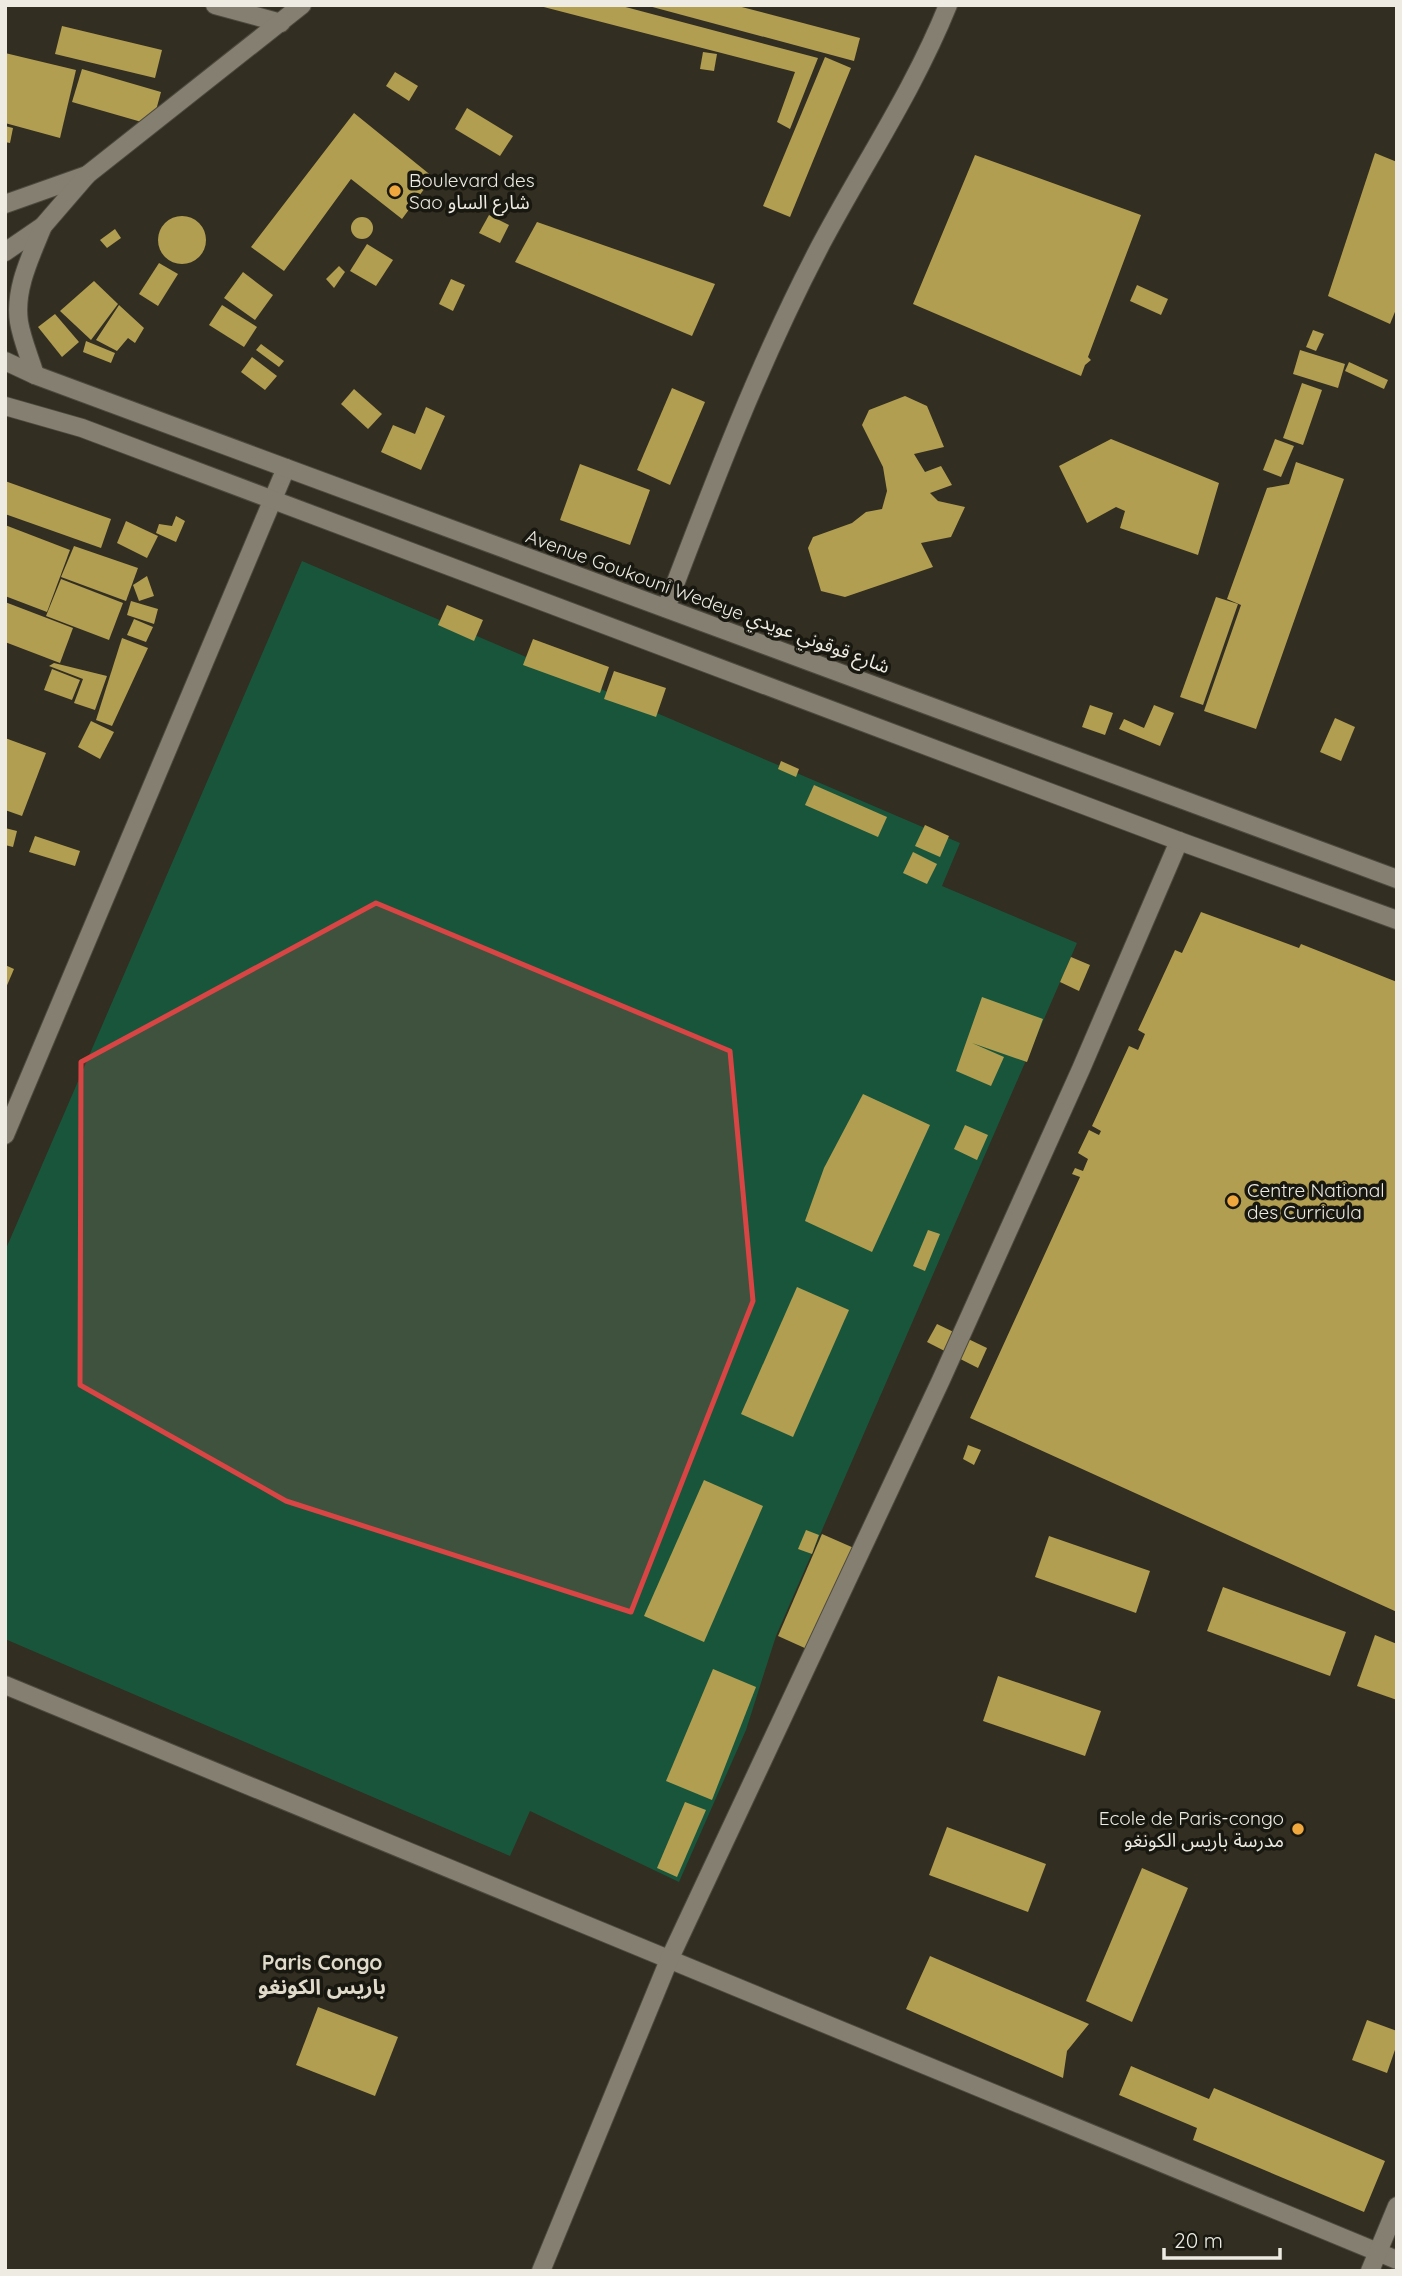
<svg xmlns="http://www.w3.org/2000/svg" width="1402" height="2276" viewBox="0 0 1402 2276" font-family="Quicksand,'Noto Sans Arabic',sans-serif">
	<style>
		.green { fill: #19553b }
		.building { fill: #b29e51 }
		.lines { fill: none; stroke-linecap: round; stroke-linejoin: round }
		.minor-casing { stroke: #4d493e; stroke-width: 20 }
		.tertiary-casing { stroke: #4d493e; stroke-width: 20 }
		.minor { stroke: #847f70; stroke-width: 18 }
		.tertiary { stroke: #847f70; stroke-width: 18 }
		.marked { fill: #d94544; fill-opacity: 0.2; stroke: #d94544; stroke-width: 5; stroke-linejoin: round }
		.poi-dot { fill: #efa73e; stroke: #181710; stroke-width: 2.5 }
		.labels { text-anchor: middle; stroke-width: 7; stroke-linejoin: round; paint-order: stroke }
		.poi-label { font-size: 19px; fill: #edebe2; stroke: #181710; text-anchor: start }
		.street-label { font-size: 19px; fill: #edebe2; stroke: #181710 }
		.neighbourhood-label { font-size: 21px; font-weight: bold; fill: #dfdac9; stroke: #181710 }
	</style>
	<rect width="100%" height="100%" fill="#322e21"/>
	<path class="green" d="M 302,561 L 960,843 L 942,886 L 1077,943 L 776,1636 L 746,1730 L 679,1882 L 530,1811 L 510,1856 L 5,1639 L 5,1251 Z"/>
	<g class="building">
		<path d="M 536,5 L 618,5 L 818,58 L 790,129 L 777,122 L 795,72 Z"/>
		<path d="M 645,5 L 734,5 L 860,38 L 854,61 Z"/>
		<path d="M 62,26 L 162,50 L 155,78 L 55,54 Z"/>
		<path d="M 703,52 L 717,54 L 714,71 L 700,69 Z"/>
		<path d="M 5,53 L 76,70 L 60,138 L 5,123 Z"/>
		<path d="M 825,57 L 851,68 L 790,217 L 763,206 Z"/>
		<path d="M 82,69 L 161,92 L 152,125 L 72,102 Z"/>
		<path d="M 395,72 L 418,86 L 409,101 L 386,86 Z"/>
		<path d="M 467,108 L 513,136 L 500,156 L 455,129 Z"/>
		<path d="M 354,113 L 433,177 L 402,219 L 351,179 L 284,271 L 251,247 Z"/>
		<path d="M 5,126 L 13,128 L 10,143 L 5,142 Z"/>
		<path d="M 1375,153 L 1397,162 L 1397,307 L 1390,324 L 1328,296 Z"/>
		<path d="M 975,155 L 1141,215 L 1088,357 L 1091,360 L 1085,365 L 1081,376 L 913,304 Z"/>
		<path d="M 489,215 L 509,225 L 500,243 L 479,233 Z"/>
		<circle cx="182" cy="240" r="24"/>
		<circle cx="362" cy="228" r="11"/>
		<path d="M 537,222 L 715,284 L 692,336 L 515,262 Z"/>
		<path d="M 115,229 L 121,238 L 107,248 L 100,240 Z"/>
		<path d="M 367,244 L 393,260 L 376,286 L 350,271 Z"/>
		<path d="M 159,263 L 178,274 L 158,306 L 139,294 Z"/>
		<path d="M 339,266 L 345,272 L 334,288 L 326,279 Z"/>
		<path d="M 243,272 L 273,295 L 255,320 L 224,298 Z"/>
		<path d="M 451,279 L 465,285 L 453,311 L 439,304 Z"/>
		<path d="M 94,281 L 118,304 L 91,340 L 60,311 Z"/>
		<path d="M 1137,285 L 1168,299 L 1161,315 L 1130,301 Z"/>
		<path d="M 119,305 L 144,328 L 135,343 L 128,338 L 117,351 L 96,340 Z"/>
		<path d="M 222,305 L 257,327 L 244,347 L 209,325 Z"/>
		<path d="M 55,314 L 79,342 L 62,357 L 38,327 Z"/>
		<path d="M 1313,330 L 1324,334 L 1316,351 L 1306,347 Z"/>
		<path d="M 86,341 L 115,353 L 111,363 L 83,352 Z"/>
		<path d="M 261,344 L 284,361 L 279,367 L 256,350 Z"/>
		<path d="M 1300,350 L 1345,364 L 1338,388 L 1293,374 Z"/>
		<path d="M 252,357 L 277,376 L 265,390 L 241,372 Z"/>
		<path d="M 1349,362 L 1388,380 L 1384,389 L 1345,371 Z"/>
		<path d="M 1302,383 L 1322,390 L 1303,445 L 1283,438 Z"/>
		<path d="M 672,388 L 705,402 L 670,485 L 637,470 Z"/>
		<path d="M 354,389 L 382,414 L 368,429 L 341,404 Z"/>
		<path d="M 905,396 L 927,406 L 944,447 L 914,454 L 925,472 L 941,466 L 952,485 L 930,493 L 938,501 L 965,507 L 951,537 L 921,543 L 933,567 L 845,597 L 821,591 L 808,548 L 813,537 L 852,523 L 866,512 L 882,509 L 887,491 L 883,467 L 862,425 L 869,410 Z"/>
		<path d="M 426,407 L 445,416 L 421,470 L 381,452 L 393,425 L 415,434 Z"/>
		<path d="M 1111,439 L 1219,483 L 1198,555 L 1120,528 L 1125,511 L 1116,507 L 1087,523 L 1059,466 Z"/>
		<path d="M 1275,439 L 1294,446 L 1281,477 L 1263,470 Z"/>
		<path d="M 1296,462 L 1344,479 L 1256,729 L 1204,711 L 1241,605 L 1227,599 L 1267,488 L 1289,484 Z"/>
		<path d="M 580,464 L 650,490 L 630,545 L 560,520 Z"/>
		<path d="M 5,481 L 111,519 L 101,548 L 5,514 Z"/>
		<path d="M 176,516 L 185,521 L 176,542 L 156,533 L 159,524 L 172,526 Z"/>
		<path d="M 126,521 L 158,536 L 147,558 L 117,543 Z"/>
		<path d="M 5,525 L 70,550 L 47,612 L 5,596 Z"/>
		<path d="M 74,546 L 138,568 L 126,601 L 61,577 Z"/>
		<path d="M 147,576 L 154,596 L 139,601 L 133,585 Z"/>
		<path d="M 61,579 L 123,603 L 109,640 L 46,616 Z"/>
		<path d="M 1216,597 L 1238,604 L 1203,705 L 1180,697 Z"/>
		<path d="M 131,601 L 158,609 L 154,624 L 127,615 Z"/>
		<path d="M 5,602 L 73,628 L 60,663 L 5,642 Z"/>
		<path d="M 447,605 L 483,620 L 474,641 L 438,625 Z"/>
		<path d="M 134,619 L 153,627 L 146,642 L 127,635 Z"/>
		<path d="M 122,638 L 148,648 L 112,726 L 96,720 Z"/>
		<path d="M 533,639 L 609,667 L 600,693 L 523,665 Z"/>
		<path d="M 54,663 L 107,676 L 95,710 L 74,703 L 83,679 L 49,666 Z"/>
		<path d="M 52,669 L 80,680 L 72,700 L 44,690 Z"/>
		<path d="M 614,671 L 666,688 L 656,717 L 604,699 Z"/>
		<path d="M 1090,705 L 1113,713 L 1105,735 L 1082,727 Z"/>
		<path d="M 1154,705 L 1174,713 L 1160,746 L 1119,729 L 1124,719 L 1144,728 Z"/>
		<path d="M 1335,718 L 1355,727 L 1341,761 L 1320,752 Z"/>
		<path d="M 91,721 L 114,732 L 100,759 L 78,747 Z"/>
		<path d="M 5,738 L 46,753 L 22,816 L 5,810 Z"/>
		<path d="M 781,761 L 799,769 L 796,777 L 778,769 Z"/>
		<path d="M 814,785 L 887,817 L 878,837 L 805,805 Z"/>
		<path d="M 925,825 L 949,836 L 940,857 L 915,846 Z"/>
		<path d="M 5,828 L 17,831 L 13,847 L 5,845 Z"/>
		<path d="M 35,836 L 80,851 L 75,866 L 29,852 Z"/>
		<path d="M 913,852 L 937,864 L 927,884 L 903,873 Z"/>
		<path d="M 1201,912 L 1299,948 L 1301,944 L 1397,982 L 1397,1612 L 970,1418 L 1080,1177 L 1072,1174 L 1075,1168 L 1083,1171 L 1088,1159 L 1078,1153 L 1089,1130 L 1099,1135 L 1101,1131 L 1092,1126 L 1129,1046 L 1138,1050 L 1145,1034 L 1138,1030 L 1175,950 L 1182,953 Z"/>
		<path d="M 1071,957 L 1090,965 L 1079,991 L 1060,982 Z"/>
		<path d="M 5,965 L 14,969 L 5,990 Z"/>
		<path d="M 982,997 L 1043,1019 L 1027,1062 L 972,1043 L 1004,1057 L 991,1086 L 956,1071 Z"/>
		<path d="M 863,1094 L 930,1125 L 872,1252 L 805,1221 L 824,1168 Z"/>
		<path d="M 965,1125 L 988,1135 L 977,1160 L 954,1149 Z"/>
		<path d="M 928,1230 L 940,1234 L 925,1271 L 913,1266 Z"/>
		<path d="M 797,1287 L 849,1310 L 793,1437 L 741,1414 Z"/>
		<path d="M 937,1324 L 987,1348 L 978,1368 L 927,1342 Z"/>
		<path d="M 968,1445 L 981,1450 L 974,1465 L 963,1459 Z"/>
		<path d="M 704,1480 L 763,1506 L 704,1642 L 644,1616 Z"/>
		<path d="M 806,1530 L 819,1535 L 812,1554 L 798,1549 Z"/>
		<path d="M 822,1534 L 863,1552 L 818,1654 L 778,1636 Z"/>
		<path d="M 1049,1536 L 1150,1571 L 1136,1613 L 1035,1577 Z"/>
		<path d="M 1223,1587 L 1346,1632 L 1330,1676 L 1207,1631 Z"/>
		<path d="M 1375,1635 L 1397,1644 L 1397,1700 L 1357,1686 Z"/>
		<path d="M 713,1669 L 756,1687 L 712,1800 L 666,1781 Z"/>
		<path d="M 998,1676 L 1101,1711 L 1085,1756 L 983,1721 Z"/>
		<path d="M 685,1802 L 706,1810 L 677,1877 L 657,1868 Z"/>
		<path d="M 947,1827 L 1046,1864 L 1028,1912 L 929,1875 Z"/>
		<path d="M 1142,1868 L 1188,1888 L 1132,2022 L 1086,2001 Z"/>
		<path d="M 930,1956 L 1089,2024 L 1067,2051 L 1063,2078 L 906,2009 Z"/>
		<path d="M 318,2007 L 398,2037 L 375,2096 L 296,2065 Z"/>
		<path d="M 1367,2020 L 1397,2031 L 1397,2044 L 1387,2073 L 1352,2060 Z"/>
		<path d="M 1131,2066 L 1209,2099 L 1214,2088 L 1385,2161 L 1364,2212 L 1193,2140 L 1197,2128 L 1119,2095 Z"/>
	</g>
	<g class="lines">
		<g class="minor-casing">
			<g id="minor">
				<path d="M 215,5 L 281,23"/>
				<path d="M 666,608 C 712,487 758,365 818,250 C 861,168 913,92 948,5"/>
				<path d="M 5,1135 L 286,468"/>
				<path d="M 5,1685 L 1397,2260"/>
				<path d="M 541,2271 L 669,1960 L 941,1380 L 1081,1069 L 1179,841"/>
				<path d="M 1370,2271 L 1397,2206"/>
			</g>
		</g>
		<g class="tertiary-casing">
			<g id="tertiary">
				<path d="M 5,204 L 87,175"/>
				<path d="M 5,252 L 43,226 L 87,175 L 302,5"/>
				<path d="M 5,361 L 35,375 L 1397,879"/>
				<path d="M 35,375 C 30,358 22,340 19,322 C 14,289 31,256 43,226"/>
				<path d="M 5,406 L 82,428 L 1179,841 L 1397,920"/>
			</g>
		</g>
		<use href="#minor" class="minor"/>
		<use href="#tertiary" class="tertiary"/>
	</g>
	<path class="marked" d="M 376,903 L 730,1051 L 753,1301 L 631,1612 L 286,1501 L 80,1385 L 81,1062 Z"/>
	<g class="poi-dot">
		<circle cx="395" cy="191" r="7"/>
		<circle cx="1233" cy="1201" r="7"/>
		<circle cx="1298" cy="1829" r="7"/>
	</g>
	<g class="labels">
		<g class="poi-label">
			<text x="409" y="187">Boulevard des<tspan x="409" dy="22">Sao شارع الساو</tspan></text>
			<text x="1247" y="1197">Centre National<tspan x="1247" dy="22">des Curricula</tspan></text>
			<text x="1284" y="1825" text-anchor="end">Ecole de Paris-congo<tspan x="1284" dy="22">مدرسة باريس الكونغو</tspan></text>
		</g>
		<g class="street-label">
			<text transform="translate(708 601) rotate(20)" y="7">Avenue Goukouni Wedeye شارع قوقوني عويدي</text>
		</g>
		<g class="neighbourhood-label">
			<text x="322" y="1970">Paris Congo<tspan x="322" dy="24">باريس الكونغو</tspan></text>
		</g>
	</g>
	<rect width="1402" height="2276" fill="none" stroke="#edebe2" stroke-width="14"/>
	<path d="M1164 2248v10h116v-10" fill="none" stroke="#edebe2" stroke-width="3.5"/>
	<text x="1174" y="2248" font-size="21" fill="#edebe2" stroke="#181710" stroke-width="5" paint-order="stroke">20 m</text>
</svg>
